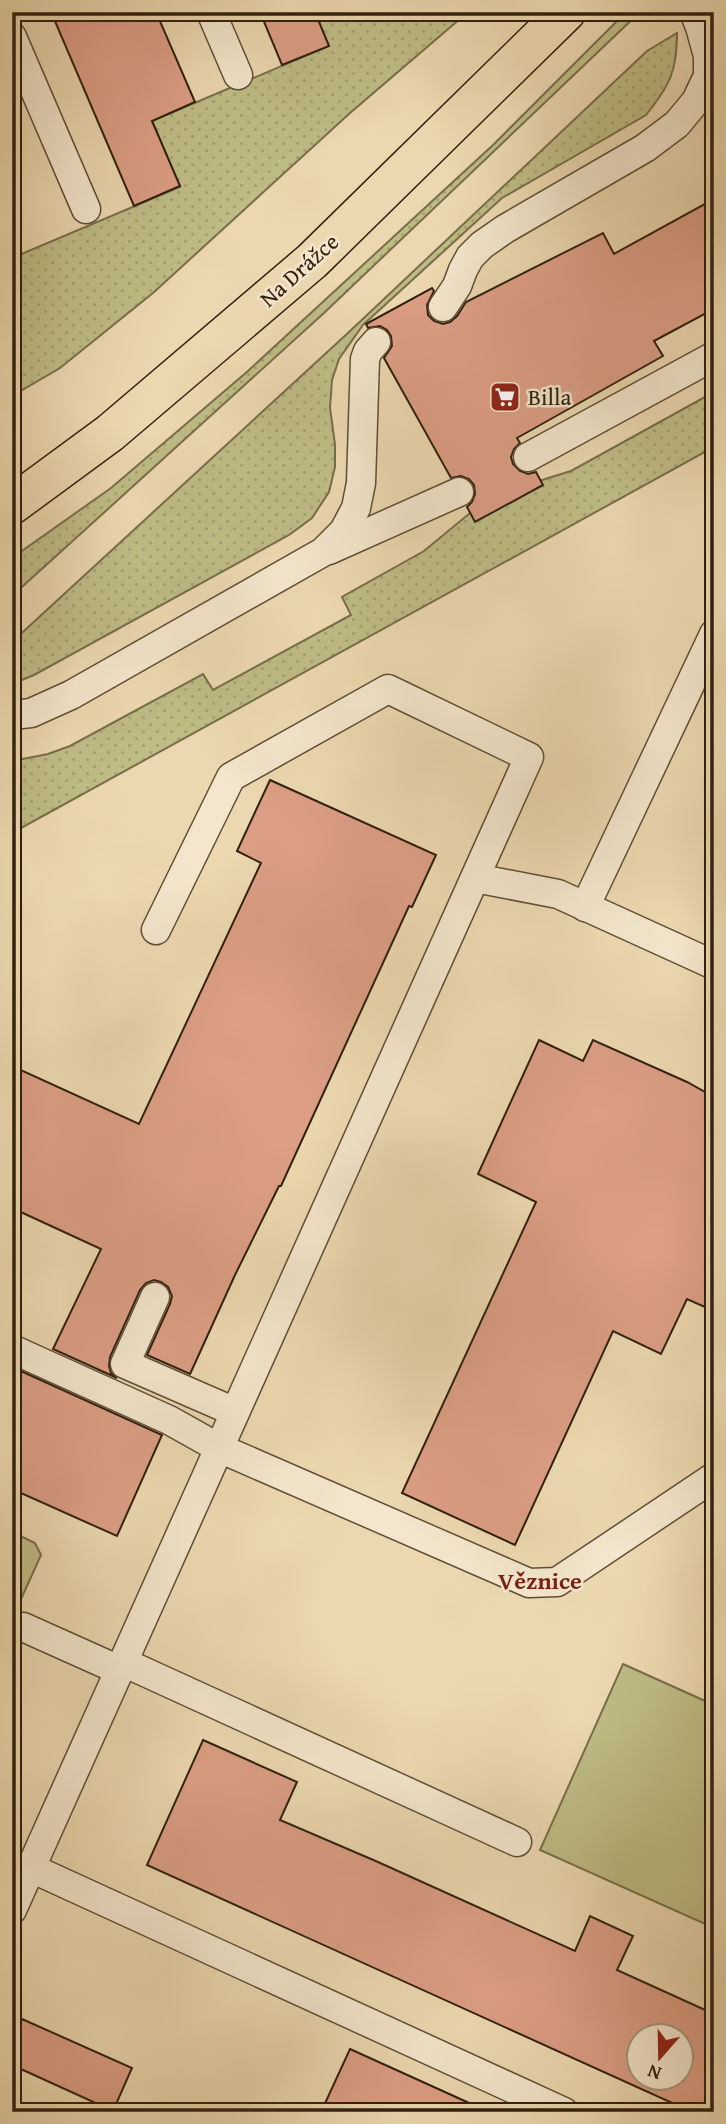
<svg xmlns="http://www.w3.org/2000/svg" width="726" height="2124" viewBox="0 0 726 2124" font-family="'Gentium Book Plus',serif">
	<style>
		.grass { fill: url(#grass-dots); stroke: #786e4a; stroke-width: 2 }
		.green { fill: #bfbc86; stroke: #786e4a; stroke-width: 2 }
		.building { fill: #dc9e85; stroke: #30200e; stroke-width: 2; fill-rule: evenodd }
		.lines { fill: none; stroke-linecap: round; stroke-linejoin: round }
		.lane-casing { stroke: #5f4e36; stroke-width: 31 }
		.primary-casing { stroke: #30200e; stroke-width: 41 }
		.lane { stroke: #f3e6cc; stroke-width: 28 }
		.primary { stroke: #ecd8b0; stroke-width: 38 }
		.labels { text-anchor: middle; stroke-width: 5; stroke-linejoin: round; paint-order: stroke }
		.street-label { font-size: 23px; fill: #30200e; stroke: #f3e6cc }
		.poi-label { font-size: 23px; fill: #30200e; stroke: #f3e6cc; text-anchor: start }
		.neighbourhood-label { font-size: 24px; font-weight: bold; fill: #7a1f14; stroke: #f3e6cc }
	</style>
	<defs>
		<pattern id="grass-dots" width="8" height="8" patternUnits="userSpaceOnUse" patternTransform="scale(1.75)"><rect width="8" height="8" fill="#bfbc86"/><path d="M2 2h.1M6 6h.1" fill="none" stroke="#a4a172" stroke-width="1.8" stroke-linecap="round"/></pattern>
	</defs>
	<rect width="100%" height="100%" fill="#ecd8b0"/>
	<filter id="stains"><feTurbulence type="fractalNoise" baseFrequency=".00286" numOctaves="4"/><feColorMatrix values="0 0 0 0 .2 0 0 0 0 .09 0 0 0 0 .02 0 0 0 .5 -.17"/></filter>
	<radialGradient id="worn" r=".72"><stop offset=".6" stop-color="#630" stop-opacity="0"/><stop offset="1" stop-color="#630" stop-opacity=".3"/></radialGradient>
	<g class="grass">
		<path d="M 314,12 L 468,12 L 350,113 L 153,293 L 60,368 L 12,396 L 12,310 L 20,306 L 12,286 L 12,258 L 180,187 L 152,121 L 329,46 Z"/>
		<path d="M 626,12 L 640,12 L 324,313 L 12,596 L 12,558 L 111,488 L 248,371 L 493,145 Z"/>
		<path d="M 677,33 C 677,71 670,85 646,115 L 502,198 L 363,325 L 339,359 L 332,380 L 330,408 L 335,444 L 335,467 L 329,492 L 312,518 L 289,535 L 34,675 L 12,684 L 12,642 L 349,332 L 647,51 Z"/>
		<path d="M 714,392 L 714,447 L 12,833 L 12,761 L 48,754 L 70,746 L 203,674 L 213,690 L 351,615 L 342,597 L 424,551 L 470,513 L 542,480 L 571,471 Z"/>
	</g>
	<g class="green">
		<path d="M 12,1532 L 35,1543 L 41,1555 L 12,1619 Z"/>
		<path d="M 623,1664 L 714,1705 L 714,1928 L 540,1850 Z"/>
	</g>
	<g class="building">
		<path d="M 51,12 L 156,12 L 195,102 L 152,121 L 180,186 L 134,206 Z"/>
		<path d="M 260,12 L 315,12 L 329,46 L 282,65 Z"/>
		<path d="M 714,199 L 714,309 L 654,341 L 663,356 L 517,438 L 520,443 L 514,449 L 511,457 L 513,464 L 520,471 L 528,474 L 536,472 L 543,485 L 475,522 L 467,507 L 472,502 L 475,494 L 474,485 L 469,479 L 461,476 L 451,478 L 384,358 L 392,346 L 391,336 L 387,330 L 380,326 L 368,328 L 366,324 L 432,288 L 434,291 L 427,305 L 428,315 L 434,321 L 443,324 L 450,322 L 457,316 L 466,302 L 603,233 L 614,254 Z"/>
		<path d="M 270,780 L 436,855 L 412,907 L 409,906 L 281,1186 L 279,1186 L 235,1275 L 191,1372 L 190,1374 L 147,1355 L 170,1304 L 172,1296 L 168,1287 L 161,1282 L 154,1280 L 146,1283 L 140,1290 L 110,1357 L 109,1366 L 111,1373 L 117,1378 L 53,1349 L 101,1249 L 12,1208 L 12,1066 L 139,1124 L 261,863 L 237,851 Z"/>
		<path d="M 539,1040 L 583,1061 L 593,1040 L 687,1082 L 714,1097 L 714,1311 L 687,1299 L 661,1354 L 613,1331 L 515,1545 L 402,1493 L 536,1202 L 478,1174 Z"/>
		<path d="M 12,1367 L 162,1435 L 117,1536 L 12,1489 Z"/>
		<path d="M 203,1740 L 297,1782 L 280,1820 L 378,1862 L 575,1951 L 590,1916 L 633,1936 L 617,1970 L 714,2014 L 714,2112 L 692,2112 L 147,1865 ZM 639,2036 L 681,2036 L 681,2078 L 639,2078 Z"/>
		<path d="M 22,2019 L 132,2068 L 113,2111 L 12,2065 L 12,2041 Z"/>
		<path d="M 350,2049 L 489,2112 L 321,2112 Z"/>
	</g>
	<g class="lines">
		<g class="lane-casing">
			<g id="lane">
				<path d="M 211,12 L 238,75"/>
				<path d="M 12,37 L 86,209"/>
				<path d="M 443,307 L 457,286 L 463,270 L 470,257 L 482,245 L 505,229 L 645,148 L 677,124 L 696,101 L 708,76 L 708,56 L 700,27 L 694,12"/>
				<path d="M 528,457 L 714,356"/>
				<path d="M 329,550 L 459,492"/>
				<path d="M 12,715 L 31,713 L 71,695 L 323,552 L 344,531 L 356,508 L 361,483 L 365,359 L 368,351 L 376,342"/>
				<path d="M 475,878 L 558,894 L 714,965"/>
				<path d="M 585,907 L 714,634"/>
				<path d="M 155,1297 L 125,1364 L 235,1412"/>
				<path d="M 12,1349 L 169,1420 L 219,1448 L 529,1583 L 557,1582 L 714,1477"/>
				<path d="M 23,1627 L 119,1670"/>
				<path d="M 123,1662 L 517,1842"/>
				<path d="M 31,1868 L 564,2112"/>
				<path d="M 12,1910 L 529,757 L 388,689 L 231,777 L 156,930"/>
			</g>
		</g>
		<g class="primary-casing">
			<path id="primary" d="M 12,505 L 110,433 L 312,261 L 566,12"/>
		</g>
		<use href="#lane" class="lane"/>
		<use href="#primary" class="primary"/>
	</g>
	<defs>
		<g id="supermarket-square" transform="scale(1.575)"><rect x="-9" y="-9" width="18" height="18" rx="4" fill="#8f2418" stroke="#f3e6cc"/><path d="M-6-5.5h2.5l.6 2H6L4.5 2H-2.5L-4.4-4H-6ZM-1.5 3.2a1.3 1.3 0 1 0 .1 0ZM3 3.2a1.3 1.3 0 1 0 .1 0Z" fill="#fff"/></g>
	</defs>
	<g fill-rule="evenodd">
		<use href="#supermarket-square" x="505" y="397"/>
	</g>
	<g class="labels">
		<g class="street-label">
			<text transform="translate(299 270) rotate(-42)" y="8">Na Drážce</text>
		</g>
		<g class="poi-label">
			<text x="528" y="405">Billa</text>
		</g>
		<g class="neighbourhood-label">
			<text x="540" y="1589">Věznice</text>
		</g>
	</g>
	<rect width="726" height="2124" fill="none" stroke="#ecd8b0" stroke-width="42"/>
	<rect x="14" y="14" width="698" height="2096" fill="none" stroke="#30200e" stroke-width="3.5"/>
	<rect x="21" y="21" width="684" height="2082" fill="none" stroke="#30200e" stroke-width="2"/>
	<g transform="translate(660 2057) rotate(200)"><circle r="33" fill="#f3e6cc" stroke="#a59780" stroke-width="2"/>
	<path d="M0-5L12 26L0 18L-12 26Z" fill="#8f2418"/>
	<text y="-10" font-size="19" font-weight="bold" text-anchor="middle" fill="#30200e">N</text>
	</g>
	<rect width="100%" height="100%" filter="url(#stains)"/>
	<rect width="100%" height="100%" fill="url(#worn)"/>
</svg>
